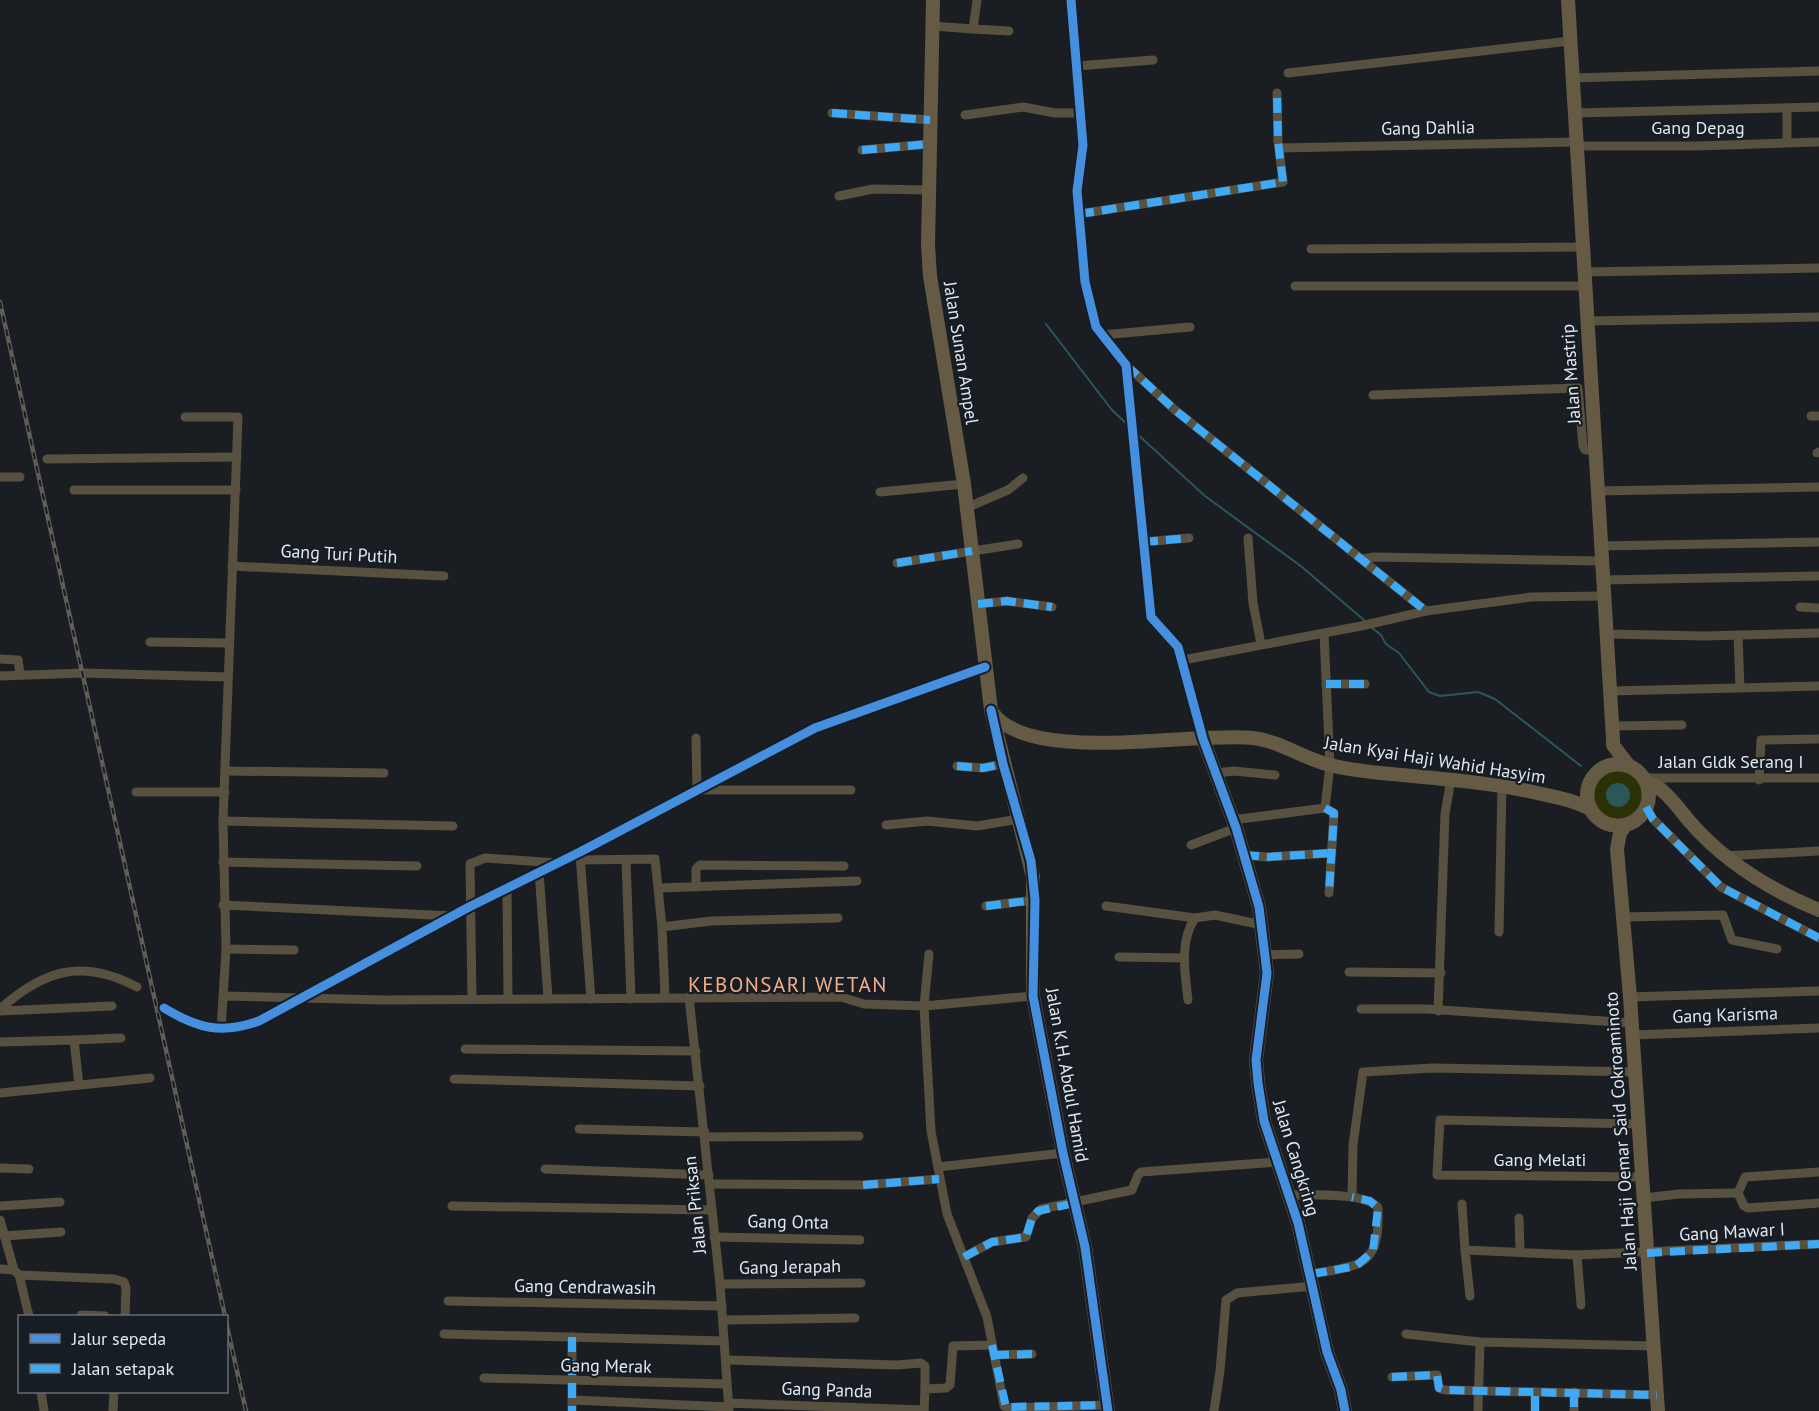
<svg xmlns="http://www.w3.org/2000/svg" width="1819" height="1411" viewBox="0 0 1819 1411" font-family="'PT Sans',sans-serif">
	<style>
		.green { fill: #2a3105 }
		.water { fill: #2c5759 }
		.lines { fill: none; stroke-linecap: round; stroke-linejoin: round }
		.stream { stroke: #2c5759; stroke-width: 2 }
		.street { stroke: #585140; stroke-width: 9 }
		.secondary { stroke: #655a43; stroke-width: 14 }
		.rail-casing { stroke: #615d54; stroke-width: 4.5 }
		.rail { stroke: #161d25; stroke-width: 2; stroke-dasharray: 7; stroke-linecap: butt }
		.quiet { stroke: #3fa9f5; stroke-width: 8; stroke-dasharray: 15 8; stroke-linecap: butt }
		.cycleway-casing { stroke: #161d25; stroke-width: 13 }
		.cycleway { stroke: #468fdf; stroke-width: 9 }
		.labels { text-anchor: middle; stroke-width: 4.5; stroke-linejoin: round; paint-order: stroke }
		.street-label { font-size: 18px; fill: #e2e7ed; stroke: #161d25 }
		.quarter-label { font-size: 21px; letter-spacing: 1.5px; fill: #f3ad83; stroke: #161d25 }
	</style>
	<rect width="100%" height="100%" fill="#1a1d22"/>
	<circle class="green" cx="1617" cy="795" r="26"/>
	<circle class="water" cx="1618" cy="795" r="12"/>
	<g class="lines">
		<g class="stream">
			<path d="M 1046,324 L 1112,410 L 1129,426"/>
			<path d="M 1135,432 L 1205,496 L 1302,567 L 1365,621"/>
			<path d="M 1371,627 L 1381,635 L 1386,644 L 1399,653 L 1429,692 L 1440,696 L 1478,692 L 1495,699 L 1581,766"/>
		</g>
		<g class="street">
			<path d="M 1071,0 L 1083,145 L 1077,191 L 1085,282 L 1096,327 L 1126,365 L 1151,617 L 1178,647 L 1203,739"/>
			<path d="M 933,26 L 973,29 L 977,0"/>
			<path d="M 973,29 L 1009,31"/>
			<path d="M 1077,66 L 1153,60"/>
			<path d="M 1288,73 L 1570,41"/>
			<path d="M 1572,78 L 1819,71"/>
			<path d="M 832,113 L 930,120"/>
			<path d="M 1575,113 L 1819,107"/>
			<path d="M 965,115 L 1023,107 L 1055,113 L 1080,113"/>
			<path d="M 1787,142 L 1787,108"/>
			<path d="M 1577,146 L 1696,146 L 1819,142"/>
			<path d="M 1280,148 L 1577,142"/>
			<path d="M 862,150 L 929,144"/>
			<path d="M 839,196 L 873,189 L 930,190"/>
			<path d="M 1079,214 L 1283,182 L 1278,141 L 1277,93"/>
			<path d="M 1311,249 L 1581,247"/>
			<path d="M 1583,272 L 1819,268"/>
			<path d="M 1295,286 L 1584,286"/>
			<path d="M 1586,321 L 1819,317"/>
			<path d="M 1102,335 L 1190,327"/>
			<path d="M 1126,365 L 1175,410 L 1426,611"/>
			<path d="M 1373,395 L 1578,388 L 1583,446 L 1585,450 L 1594,450"/>
			<path d="M 1811,416 L 1819,416"/>
			<path d="M 185,417 L 238,417 L 223,821 L 226,949 L 221,1030"/>
			<path d="M 1817,453 L 1819,452"/>
			<path d="M 47,459 L 237,457"/>
			<path d="M 0,477 L 20,477"/>
			<path d="M 74,490 L 236,490"/>
			<path d="M 1596,491 L 1819,487"/>
			<path d="M 880,492 L 964,484"/>
			<path d="M 966,508 L 1008,490 L 1023,478"/>
			<path d="M 1248,538 L 1253,603 L 1261,644"/>
			<path d="M 1143,542 L 1189,538"/>
			<path d="M 1599,546 L 1819,542"/>
			<path d="M 1363,559 L 1374,557 L 1600,561"/>
			<path d="M 897,563 L 1018,544"/>
			<path d="M 232,566 L 444,576"/>
			<path d="M 1602,580 L 1819,576"/>
			<path d="M 978,604 L 1007,601 L 1052,607"/>
			<path d="M 1800,607 L 1819,608"/>
			<path d="M 1607,634 L 1704,636 L 1819,633"/>
			<path d="M 1738,635 L 1740,688"/>
			<path d="M 150,642 L 229,643"/>
			<path d="M 0,659 L 18,660 L 20,674"/>
			<path d="M 1183,660 L 1361,626 L 1426,611 L 1531,597 L 1603,596"/>
			<path d="M 0,676 L 83,673 L 228,677"/>
			<path d="M 1326,684 L 1365,684"/>
			<path d="M 1610,691 L 1819,686"/>
			<path d="M 1612,726 L 1682,725"/>
			<path d="M 696,738 L 697,790 L 851,790"/>
			<path d="M 957,766 L 983,768 L 1003,764"/>
			<circle cx="1618" cy="795" r="28"/>
			<path d="M 225,771 L 384,773"/>
			<path d="M 1217,773 L 1234,771 L 1275,775"/>
			<path d="M 1643,778 L 1819,778"/>
			<path d="M 1759,780 L 1761,740 L 1819,739"/>
			<path d="M 136,792 L 225,792"/>
			<path d="M 1646,807 L 1653,819 L 1721,887 L 1819,938"/>
			<path d="M 1325,808 L 1334,813 L 1329,893"/>
			<path d="M 1232,820 L 1325,808 L 1330,765 L 1324,634"/>
			<path d="M 223,821 L 453,826"/>
			<path d="M 886,825 L 927,821 L 977,826 L 1019,819"/>
			<path d="M 1191,845 L 1236,828"/>
			<path d="M 580,855 L 591,999"/>
			<path d="M 1244,855 L 1267,857 L 1332,853"/>
			<path d="M 1723,856 L 1819,851"/>
			<path d="M 580,860 L 655,859 L 662,927 L 665,997"/>
			<path d="M 626,860 L 631,999"/>
			<path d="M 223,862 L 417,866"/>
			<path d="M 539,871 L 548,998"/>
			<path d="M 696,887 L 696,869 L 700,865 L 844,866"/>
			<path d="M 660,888 L 857,881"/>
			<path d="M 507,889 L 508,998"/>
			<path d="M 223,905 L 453,916"/>
			<path d="M 986,906 L 1035,900"/>
			<path d="M 1106,906 L 1195,918"/>
			<path d="M 1623,917 L 1723,915 L 1732,940 L 1777,949"/>
			<path d="M 662,927 L 711,921 L 838,918"/>
			<path d="M 1499,932 L 1502,785"/>
			<path d="M 226,949 L 294,950"/>
			<path d="M 929,954 L 924,1006 L 931,1131 L 947,1214 L 987,1317 L 1004,1406 L 1008,1408 L 1107,1405"/>
			<path d="M 1265,955 L 1299,954"/>
			<path d="M 1119,957 L 1184,958"/>
			<path d="M 1349,972 L 1441,973"/>
			<path d="M 224,996 L 384,1000 L 841,997 L 864,1004 L 924,1006 L 1033,996"/>
			<path d="M 689,997 L 720,1284 L 729,1411"/>
			<path d="M 1630,997 L 1819,991"/>
			<path d="M 472,999 L 470,864 L 485,858 L 557,863"/>
			<path d="M 1188,1000 C 1185,973 1179,942 1195,918 L 1215,915 L 1262,925"/>
			<path d="M 164,1008 C 197,1028 221,1035 259,1021 L 469,907 L 580,852 L 815,728 L 985,667"/>
			<path d="M 0,1009 C 44,970 82,958 137,987"/>
			<path d="M 1361,1009 L 1427,1009 L 1632,1023"/>
			<path d="M 0,1011 L 112,1006"/>
			<path d="M 1438,1011 L 1445,814 L 1451,779"/>
			<path d="M 1633,1035 L 1819,1028"/>
			<path d="M 74,1040 L 121,1038"/>
			<path d="M 0,1042 L 74,1040 L 79,1085"/>
			<path d="M 465,1049 L 696,1051"/>
			<path d="M 454,1079 L 700,1086"/>
			<path d="M 0,1093 L 150,1078"/>
			<path d="M 1639,1124 L 1440,1120 L 1437,1175 L 1643,1177"/>
			<path d="M 579,1129 L 705,1132"/>
			<path d="M 705,1137 L 859,1136"/>
			<path d="M 938,1167 L 1063,1153"/>
			<path d="M 0,1168 L 29,1169"/>
			<path d="M 545,1169 L 709,1175"/>
			<path d="M 1819,1172 L 1745,1177 L 1738,1193 L 1744,1206 L 1748,1208 L 1819,1203"/>
			<path d="M 710,1184 L 863,1185 L 939,1179"/>
			<path d="M 1289,1195 C 1307,1195 1368,1192 1378,1208 C 1380,1267 1362,1265 1312,1274"/>
			<path d="M 1352,1197 L 1353,1145 L 1363,1072 L 1433,1068 L 1635,1072"/>
			<path d="M 1644,1198 L 1679,1194 L 1738,1193"/>
			<path d="M 1462,1204 L 1465,1250"/>
			<path d="M 0,1206 L 60,1202"/>
			<path d="M 452,1206 L 712,1210"/>
			<path d="M 1519,1218 L 1520,1252"/>
			<path d="M 0,1220 L 14,1270"/>
			<path d="M 4,1236 L 61,1232"/>
			<path d="M 714,1237 L 860,1240"/>
			<path d="M 1577,1255 L 1581,1305"/>
			<path d="M 964,1257 L 992,1242 L 1026,1237 L 1032,1218 L 1041,1209 L 1132,1190 L 1138,1175 L 1141,1172 L 1277,1162"/>
			<path d="M 0,1269 L 14,1270 L 19,1275 L 29,1316"/>
			<path d="M 19,1275 L 114,1279 L 124,1282 L 126,1288 L 125,1316"/>
			<path d="M 720,1284 L 861,1283"/>
			<path d="M 1470,1296 L 1465,1250 L 1577,1255 L 1819,1244"/>
			<path d="M 448,1301 L 722,1306"/>
			<path d="M 81,1315 L 105,1316"/>
			<path d="M 723,1320 L 855,1318"/>
			<path d="M 444,1334 L 724,1341"/>
			<path d="M 1406,1334 L 1480,1342 L 1655,1346"/>
			<path d="M 572,1337 L 572,1411"/>
			<path d="M 994,1355 L 1032,1354"/>
			<path d="M 726,1360 L 897,1365 L 921,1363 L 925,1366 L 925,1389"/>
			<path d="M 1392,1377 L 1437,1375 L 1439,1388 L 1445,1390 L 1657,1395"/>
			<path d="M 484,1378 L 727,1384"/>
			<path d="M 41,1392 L 44,1411"/>
			<path d="M 1574,1392 L 1574,1411"/>
			<path d="M 573,1400 L 729,1407"/>
			<path d="M 728,1403 L 924,1410"/>
			<path d="M 113,1411 L 114,1392"/>
			<path d="M 924,1411 L 925,1389 L 946,1388 L 950,1385 L 953,1346 L 992,1345"/>
			<path d="M 1214,1411 L 1220,1371 L 1226,1300 L 1237,1293 L 1314,1286"/>
			<path d="M 1478,1411 L 1480,1342"/>
			<path d="M 1535,1411 L 1535,1392"/>
		</g>
		<g class="secondary">
			<path d="M 933,0 L 928,245 L 930,276 L 964,484 L 991,710 L 1033,877 L 1033,996 L 1063,1153 L 1085,1247 L 1108,1411"/>
			<path d="M 1568,0 L 1613,739 L 1613,745 L 1629,766"/>
			<path d="M 992,712 C 1029,766 1194,731 1253,738 C 1280,741 1304,759 1330,765 C 1353,771 1378,773 1402,775 C 1446,779 1490,783 1533,792 C 1553,797 1572,799 1590,809"/>
			<path d="M 1203,739 L 1236,828 L 1259,907 L 1267,973 L 1256,1060 L 1258,1083 L 1264,1121 L 1298,1223 L 1327,1352 L 1341,1390 L 1345,1411"/>
			<circle cx="1618" cy="795" r="31"/>
			<path d="M 1646,782 C 1663,785 1679,809 1690,822 C 1725,862 1770,890 1819,910"/>
			<path d="M 1625,826 L 1620,833 L 1617,849 L 1630,997 L 1658,1411"/>
		</g>
		<g class="rail-casing">
			<g id="rail">
				<path d="M 0,302 L 225,1316"/>
				<path d="M 226,1322 L 246,1411"/>
			</g>
		</g>
		<use href="#rail" class="rail"/>
		<g class="quiet">
			<path d="M 832,113 L 930,120"/>
			<path d="M 862,150 L 929,144"/>
			<path d="M 1079,214 L 1283,182 L 1278,141 L 1277,93"/>
			<path d="M 1126,365 L 1175,410 L 1426,611"/>
			<path d="M 1143,542 L 1189,538"/>
			<path d="M 897,563 L 972,551"/>
			<path d="M 978,604 L 1007,601 L 1052,607"/>
			<path d="M 1326,684 L 1365,684"/>
			<path d="M 957,766 L 983,768 L 1003,764"/>
			<path d="M 1646,807 L 1653,819 L 1721,887 L 1819,938"/>
			<path d="M 1325,808 L 1334,813 L 1329,893"/>
			<path d="M 1244,855 L 1267,857 L 1332,853"/>
			<path d="M 986,906 L 1035,900"/>
			<path d="M 863,1185 L 939,1179"/>
			<path d="M 1647,1253 L 1819,1244"/>
			<path d="M 964,1257 L 992,1242 L 1026,1237 L 1032,1218 L 1038,1211 L 1075,1203"/>
			<path d="M 1312,1274 L 1356,1266 L 1373,1251 L 1378,1208 L 1370,1201 L 1352,1197"/>
			<path d="M 572,1337 L 572,1411"/>
			<path d="M 992,1345 L 1006,1407 L 1107,1405"/>
			<path d="M 994,1355 L 1032,1354"/>
			<path d="M 1392,1377 L 1437,1375 L 1439,1388 L 1445,1390 L 1657,1395"/>
			<path d="M 1574,1392 L 1574,1411"/>
			<path d="M 1535,1411 L 1535,1392"/>
		</g>
		<g class="cycleway-casing">
			<g id="cycleway">
				<path d="M 1071,0 L 1083,145 L 1077,191 L 1085,282 L 1096,327 L 1126,365 L 1151,617 L 1178,647 L 1203,739 L 1236,828 L 1259,907 L 1267,973 L 1256,1060 L 1258,1083 L 1264,1121 L 1298,1223 L 1327,1352 L 1341,1390 L 1345,1411"/>
				<path d="M 991,710 L 1003,764 L 1031,861 L 1035,900 L 1033,996 L 1063,1153 L 1085,1247 L 1108,1411"/>
				<path d="M 164,1008 C 197,1028 221,1035 259,1021 L 469,907 L 580,852 L 815,728 L 985,667"/>
			</g>
		</g>
		<use href="#cycleway" class="cycleway"/>
	</g>
	<g class="labels">
		<g class="street-label">
			<text transform="translate(1428 128) rotate(-1)" y="6">Gang Dahlia</text>
			<text x="1698" y="134">Gang Depag</text>
			<text transform="translate(961 353) rotate(81)" y="6">Jalan Sunan Ampel</text>
			<text transform="translate(1571 374) rotate(-94)" y="6">Jalan Mastrip</text>
			<text transform="translate(339 554) rotate(3)" y="6">Gang Turi Putih</text>
			<text transform="translate(1435 760) rotate(9)" y="6">Jalan Kyai Haji Wahid Hasyim</text>
			<text x="1731" y="768">Jalan Gldk Serang I</text>
			<text transform="translate(1725 1015) rotate(-2)" y="6">Gang Karisma</text>
			<text transform="translate(1067 1075) rotate(80)" y="6">Jalan K.H. Abdul Hamid</text>
			<text transform="translate(1621 1131) rotate(-94)" y="6">Jalan Haji Oemar Said Cokroaminoto</text>
			<text transform="translate(1296 1158) rotate(73)" y="6">Jalan Cangkring</text>
			<text x="1540" y="1166">Gang Melati</text>
			<text transform="translate(695 1205) rotate(-96)" y="6">Jalan Priksan</text>
			<text transform="translate(788 1222) rotate(1)" y="6">Gang Onta</text>
			<text transform="translate(1732 1232) rotate(-3)" y="6">Gang Mawar I</text>
			<text transform="translate(790 1267) rotate(-1)" y="6">Gang Jerapah</text>
			<text transform="translate(585 1287) rotate(1)" y="6">Gang Cendrawasih</text>
			<text transform="translate(606 1366) rotate(1)" y="6">Gang Merak</text>
			<text transform="translate(827 1390) rotate(2)" y="6">Gang Panda</text>
		</g>
		<g class="quarter-label">
			<text x="788" y="992">KEBONSARI WETAN</text>
		</g>
	</g>
	<rect x="18" y="1315" width="210" height="78" fill="#161d25" stroke="#686e75" stroke-width="1.5"/>
	<rect x="30" y="1334" width="30" height="9" fill="#468fdf" stroke="#686e75" stroke-width="1.5"/>
	<text x="72" y="1345" font-size="18" fill="#e2e7ed">Jalur sepeda</text>
	<rect x="30" y="1364" width="30" height="9" fill="#3fa9f5" stroke="#686e75" stroke-width="1.5"/>
	<text x="72" y="1375" font-size="18" fill="#e2e7ed">Jalan setapak</text>
</svg>
